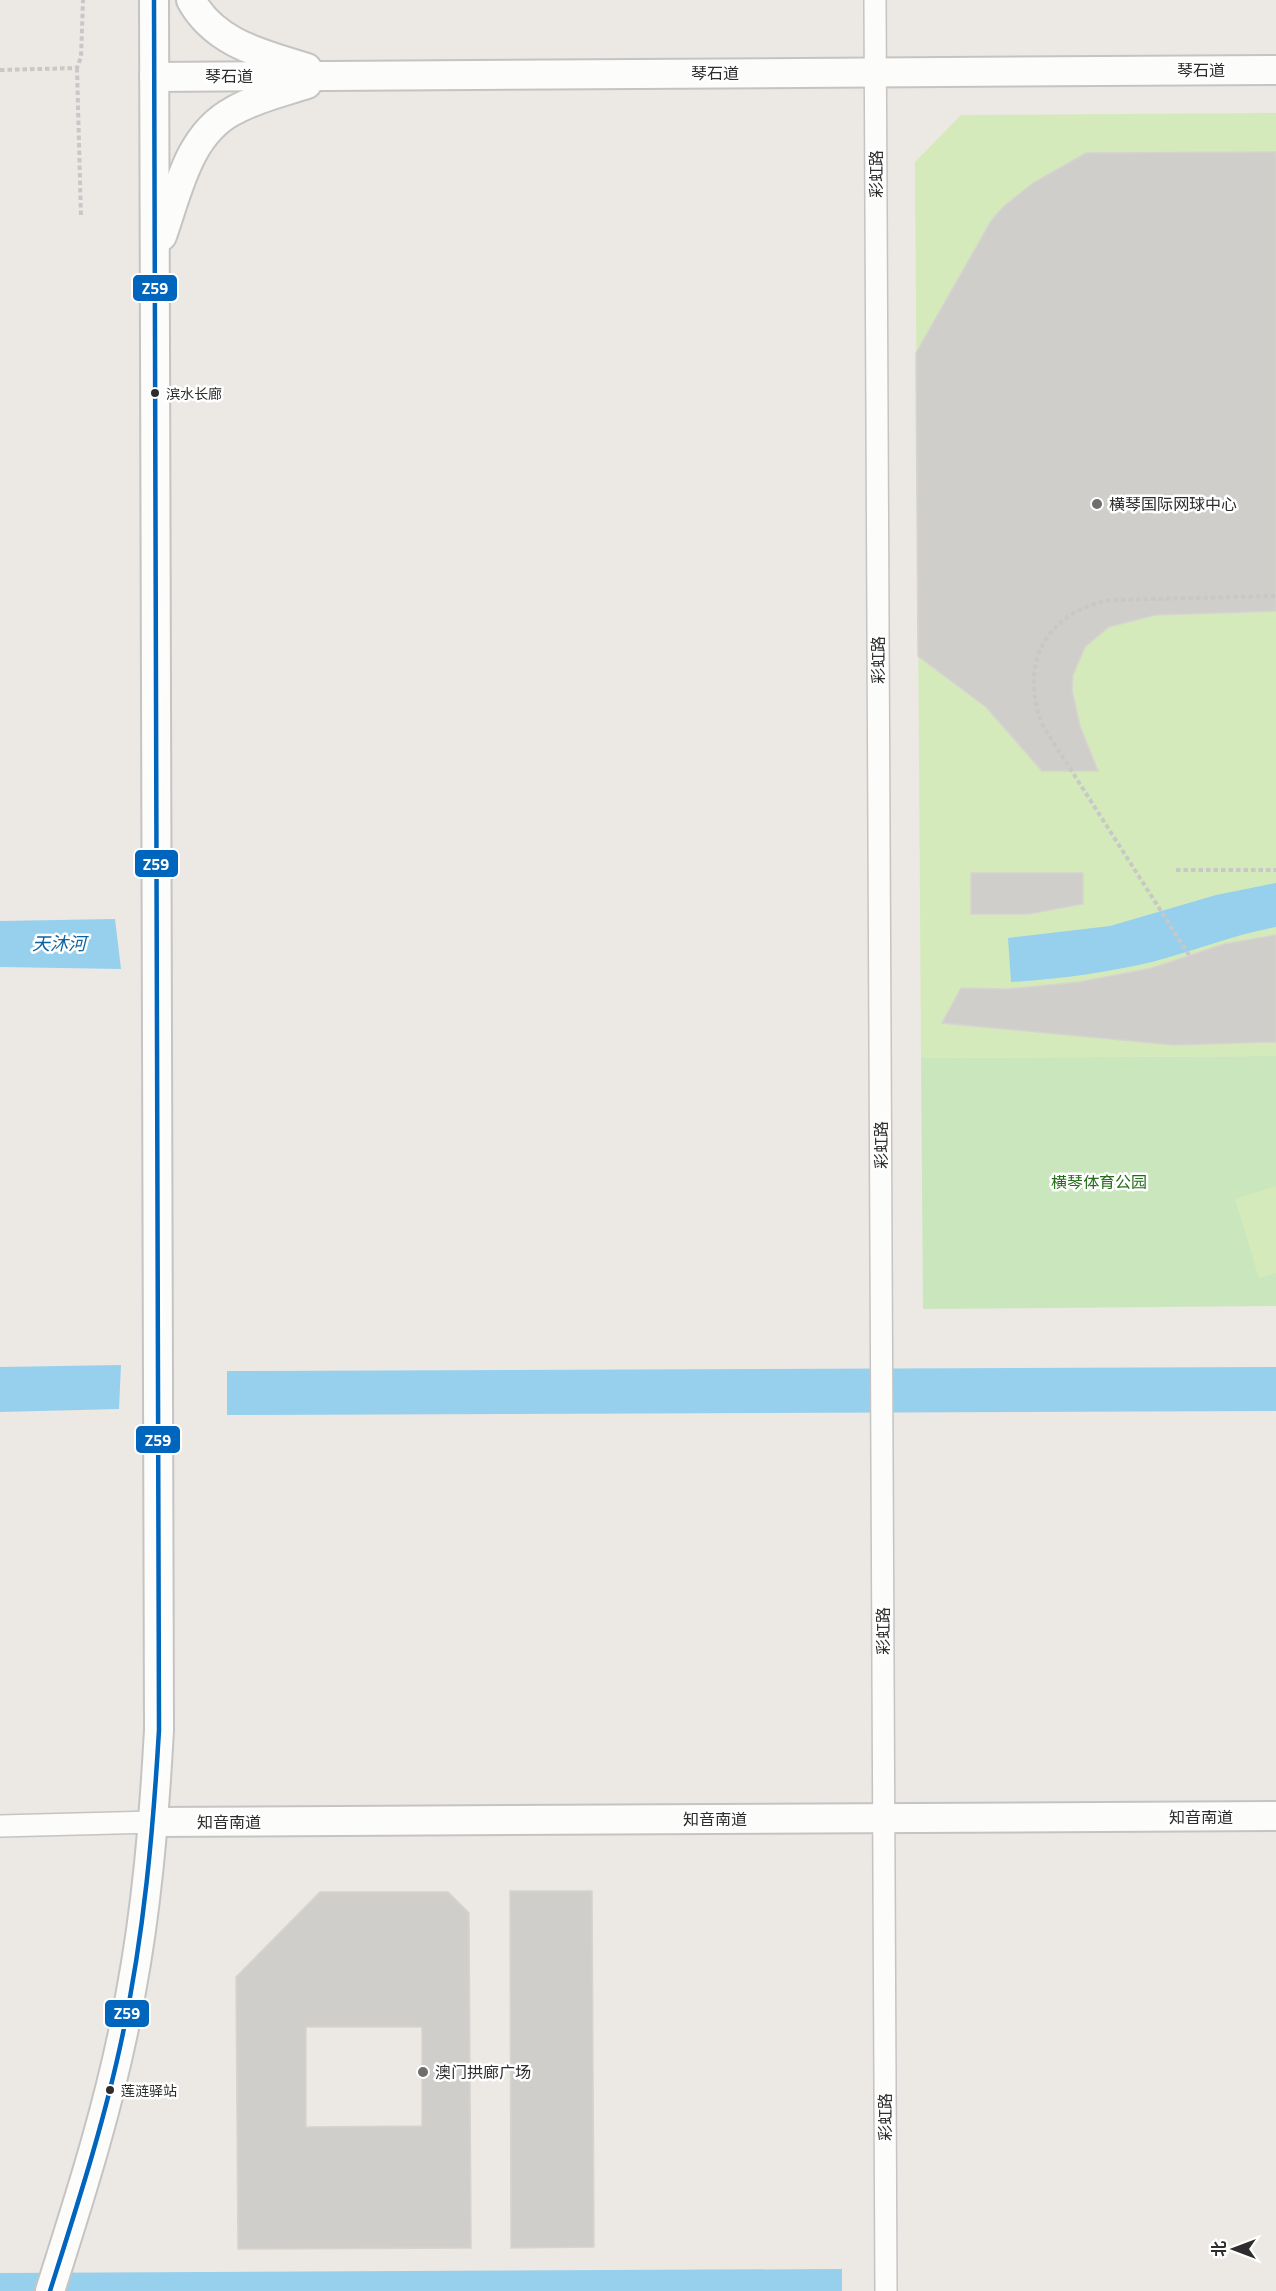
<svg xmlns="http://www.w3.org/2000/svg" width="1276" height="2291" viewBox="0 0 1276 2291" font-family="'Titillium Web','Noto Sans SC',sans-serif">
	<style>
		.green { fill: #cae6bc }
		.pitch { fill: #d5eaba }
		.water { fill: #97d0ed }
		.building { fill: #d0cecb; stroke: #d6d4d0; stroke-width: 1.5; fill-rule: evenodd }
		.lines { fill: none; stroke-linecap: round; stroke-linejoin: round }
		.street-casing { stroke: #c5c4c4; stroke-width: 24 }
		.secondary-casing { stroke: #c5c4c4; stroke-width: 32 }
		.path { stroke: #c8c8c8; stroke-width: 4; stroke-dasharray: 4.5 3; stroke-linecap: butt }
		.street { stroke: #fcfcfb; stroke-width: 21 }
		.secondary { stroke: #fcfcfb; stroke-width: 28 }
		.bus-1-casing { stroke: #fff; stroke-width: 9 }
		.bus-1 { stroke: #0065bd; stroke-width: 4.5 }
		.bus-dot { fill: #2d2d2d; stroke: #fff; stroke-width: 2 }
		.poi-dot { fill: #706e6d; stroke: #fff; stroke-width: 2 }
		.labels { text-anchor: middle; stroke-width: 5; stroke-linejoin: round; paint-order: stroke }
		.bus-label { font-size: 14px; fill: #2d2d2d; stroke: #fff; text-anchor: start }
		.street-label { font-size: 16px; fill: #2d2d2d; stroke: #fff }
		.poi-label { font-size: 16px; fill: #2d2d2d; stroke: #fff; text-anchor: start }
		.park-label { font-size: 16px; fill: #256d1a; stroke: #fff }
		.water-label { font-size: 18px; font-style: italic; fill: #0c63a3; stroke: #fff }
		.line-badge { stroke: #fff; stroke-width: 2 }
		.badge-label { font-size: 16px; text-anchor: middle; font-weight: bold; fill: #fff }
	</style>
	<rect width="100%" height="100%" fill="#ece8e4"/>
	<path class="green" d="M 1276,1056 L 1276,1306 L 923,1309 L 921,1058 Z"/>
	<g class="pitch">
		<path d="M 1276,113 L 1276,1056 L 921,1058 L 915,162 L 961,115 Z"/>
		<path d="M 1276,1186 L 1276,1273 L 1259,1278 L 1235,1199 Z"/>
	</g>
	<g class="water">
		<path d="M 1276,883 L 1276,927 C 1233,935 1194,951 1152,962 C 1105,973 1059,979 1011,982 L 1008,938 L 1110,926 L 1216,895 Z"/>
		<path d="M 115,919 L 121,969 L 0,967 L 0,921 Z"/>
		<path d="M 121,1365 L 119,1409 L 0,1412 L 0,1367 Z"/>
		<path d="M 1276,1367 L 1276,1411 L 227,1415 L 227,1371 Z"/>
		<path d="M 842,2269 L 842,2291 L 0,2291 L 0,2273 Z"/>
	</g>
	<g class="building">
		<path d="M 1276,152 L 1276,611 L 1155,615 L 1109,627 L 1085,647 L 1073,675 L 1072,690 L 1080,726 L 1098,771 L 1042,771 L 986,707 L 918,656 L 916,353 L 991,221 L 1003,207 L 1033,183 L 1086,153 Z"/>
		<path d="M 971,873 L 1083,873 L 1083,904 L 1029,914 L 971,914 Z"/>
		<path d="M 1276,935 L 1276,1042 L 1174,1045 L 942,1023 L 961,988 L 1008,989 L 1079,982 L 1152,968 L 1224,944 Z"/>
		<path d="M 510,1891 L 592,1891 L 594,2247 L 511,2248 Z"/>
		<path d="M 320,1892 L 448,1892 L 469,1913 L 471,2248 L 238,2249 L 236,1977 ZM 306,2027 L 422,2027 L 422,2126 L 306,2127 Z"/>
	</g>
	<g class="lines">
		<g class="street-casing">
			<g id="street">
				<path d="M 875,0 L 886,2291"/>
				<path d="M 0,1826 L 154,1822"/>
			</g>
		</g>
		<g class="secondary-casing">
			<g id="secondary">
				<path d="M 191,0 C 215,44 263,54 307,68"/>
				<path d="M 154,77 L 1276,70"/>
				<path d="M 162,236 C 178,191 188,135 233,111 C 256,98 283,92 307,84"/>
				<path d="M 154,1822 L 1276,1816"/>
				<path d="M 50,2291 C 81,2194 112,2097 130,1997 C 147,1908 154,1820 159,1730 L 154,0"/>
			</g>
		</g>
		<g class="path">
			<path d="M 77,68 L 81,218"/>
			<path d="M 0,70 L 77,68 L 81,57 L 83,0"/>
			<path d="M 1176,870 L 1276,870"/>
			<path d="M 1189,955 L 1043,726 C 1018,664 1045,612 1111,600 L 1276,596"/>
		</g>
		<use href="#street" class="street"/>
		<use href="#secondary" class="secondary"/>
		<g class="bus-1-casing">
			<path id="bus-1" d="M 50,2291 C 77,2206 105,2120 123,2033 C 144,1933 153,1832 159,1730 L 154,0"/>
		</g>
		<use href="#bus-1" class="bus-1"/>
	</g>
	<g class="bus-dot">
		<circle cx="155" cy="393" r="5"/>
		<circle cx="110" cy="2090" r="5"/>
	</g>
	<g class="poi-dot">
		<circle cx="1097" cy="504" r="6"/>
		<circle cx="423" cy="2072" r="6"/>
	</g>
	<g class="labels">
		<g class="bus-label">
			<text x="166" y="399">滨水长廊</text>
			<text x="121" y="2096">莲涟驿站</text>
		</g>
		<g class="street-label">
			<text x="1201" y="76">琴石道</text>
			<text x="715" y="79">琴石道</text>
			<text x="229" y="82">琴石道</text>
			<text transform="translate(876 174) rotate(-90)" y="6">彩虹路</text>
			<text transform="translate(878 660) rotate(-90)" y="6">彩虹路</text>
			<text transform="translate(881 1145) rotate(-90)" y="6">彩虹路</text>
			<text transform="translate(883 1631) rotate(-90)" y="6">彩虹路</text>
			<text x="1201" y="1823">知音南道</text>
			<text x="715" y="1825">知音南道</text>
			<text x="229" y="1828">知音南道</text>
			<text transform="translate(885 2117) rotate(-90)" y="6">彩虹路</text>
		</g>
		<g class="poi-label">
			<text x="1109" y="510">横琴国际网球中心</text>
			<text x="435" y="2078">澳门拱廊广场</text>
		</g>
		<g class="park-label">
			<text x="1099" y="1188">横琴体育公园</text>
		</g>
		<g class="water-label">
			<text x="59" y="950">天沐河</text>
		</g>
	</g>
	<g class="line-badge">
		<rect x="132" y="274" width="46" height="28" rx="6" fill="#0065bd"/>
		<rect x="134" y="849" width="45" height="29" rx="6" fill="#0065bd"/>
		<rect x="135" y="1425" width="46" height="29" rx="6" fill="#0065bd"/>
		<rect x="104" y="1999" width="46" height="29" rx="6" fill="#0065bd"/>
	</g>
	<g class="badge-label">
		<text x="155" y="294">Z59</text>
		<text x="156" y="870">Z59</text>
		<text x="158" y="1446">Z59</text>
		<text x="127" y="2019">Z59</text>
	</g>
	<g transform="translate(1234 2249) rotate(270)" stroke="#ffffff" stroke-width="4.5" paint-order="stroke">
	<path d="M0-4.5L10 22L0 15L-10 22Z" fill="#2d2d2d"/>
	<text y="-9" font-size="16" font-weight="bold" text-anchor="middle" fill="#2d2d2d">北</text>
	</g>
</svg>
